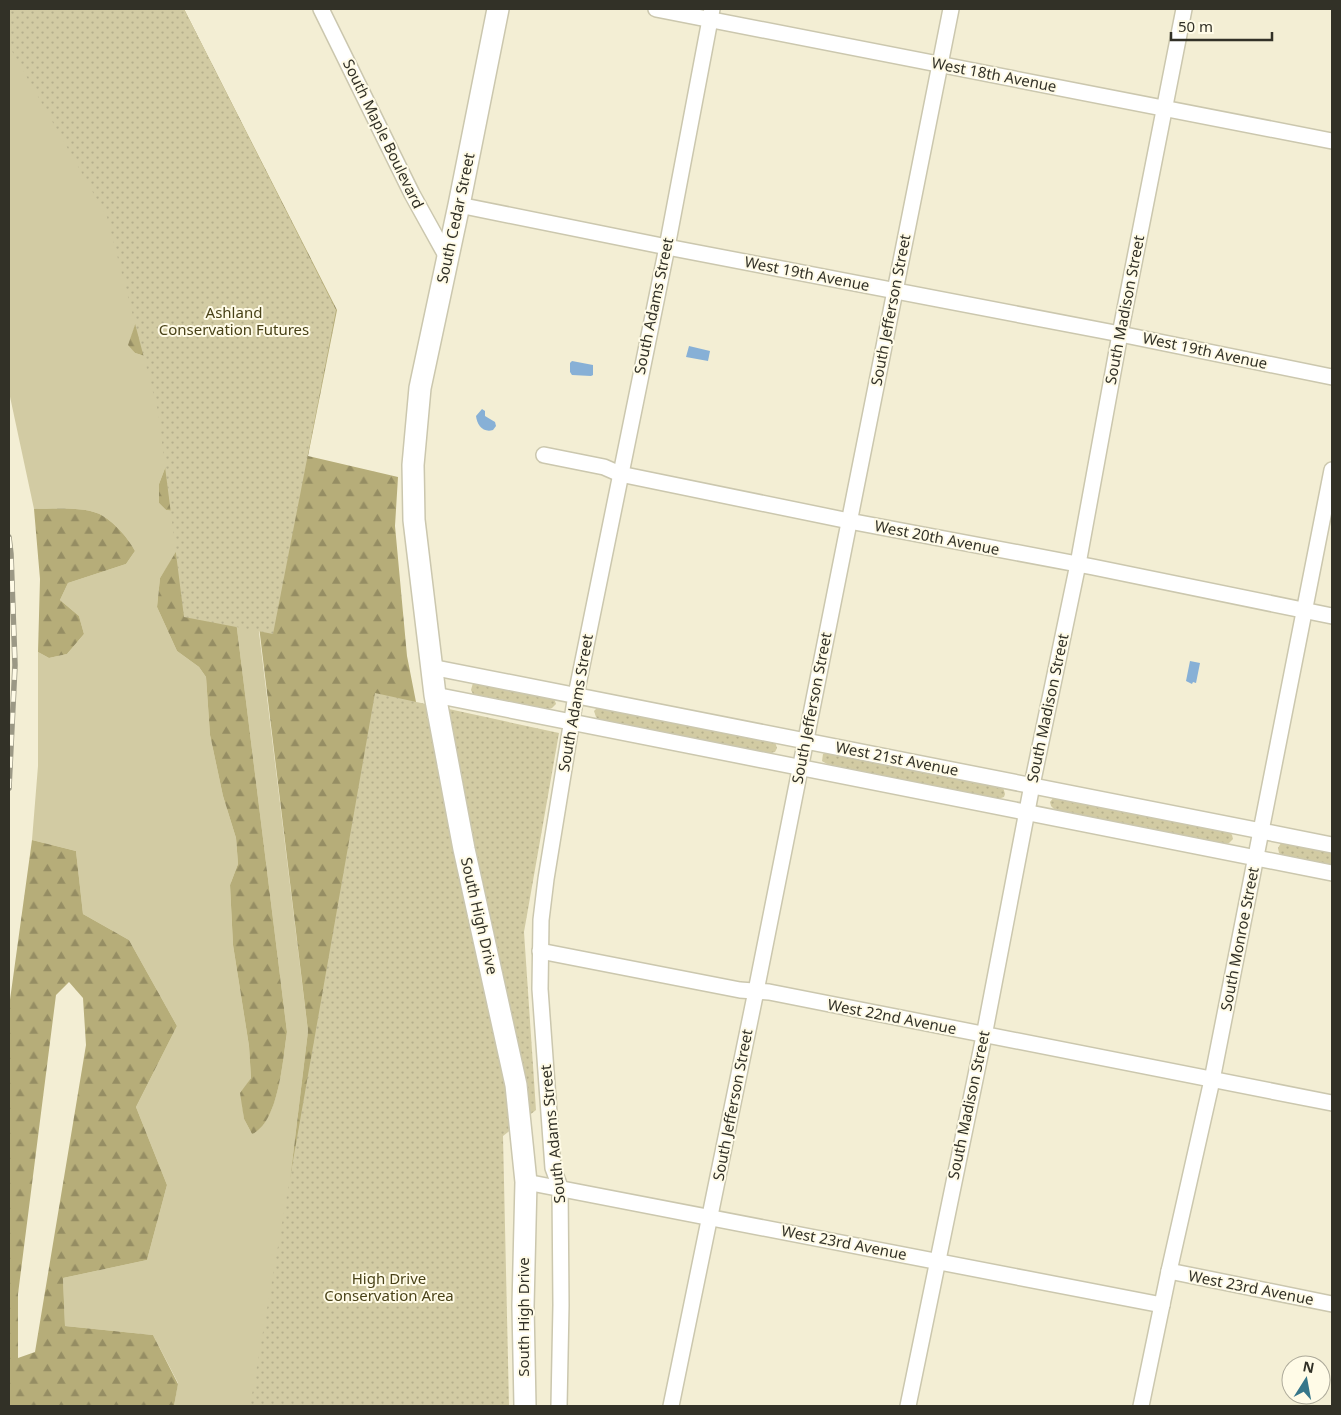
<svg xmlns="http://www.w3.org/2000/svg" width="1341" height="1415" viewBox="0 0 1341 1415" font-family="'Noto Sans',sans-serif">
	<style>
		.grass { fill: #d2cba3; fill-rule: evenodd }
		.forest { fill: url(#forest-firs); fill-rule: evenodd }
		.park { fill: url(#park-dots) }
		.water { fill: #87b0d6 }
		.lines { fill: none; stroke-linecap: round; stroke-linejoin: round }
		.street-casing { stroke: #cbc7ae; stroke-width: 18 }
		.secondary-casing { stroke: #cbc7ae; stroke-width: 24 }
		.street { stroke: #fff; stroke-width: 15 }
		.secondary { stroke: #fff; stroke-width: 21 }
		.rail-casing { stroke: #9b9885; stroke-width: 5.5 }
		.rail { stroke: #fffbe7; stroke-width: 4; stroke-dasharray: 11; stroke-linecap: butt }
		.labels { text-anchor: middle; stroke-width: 4; stroke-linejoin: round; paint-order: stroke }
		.street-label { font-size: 15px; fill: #323127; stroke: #fffbe7 }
		.park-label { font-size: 15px; fill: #494218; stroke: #fffbe7 }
	</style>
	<defs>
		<pattern id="forest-firs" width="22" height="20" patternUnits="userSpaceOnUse" patternTransform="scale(1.25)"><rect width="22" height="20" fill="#b6ad79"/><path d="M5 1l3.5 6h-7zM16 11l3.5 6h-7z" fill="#958d63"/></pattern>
		<pattern id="park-dots" width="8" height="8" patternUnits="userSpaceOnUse" patternTransform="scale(1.25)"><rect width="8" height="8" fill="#d2cba3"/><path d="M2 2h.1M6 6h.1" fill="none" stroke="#b5af8c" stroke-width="1.8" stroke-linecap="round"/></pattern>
	</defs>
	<rect width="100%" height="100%" fill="#f3eed4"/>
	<path class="grass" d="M 27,9 L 66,9 L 205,193 L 308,1031 L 272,1329 L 259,1388 L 253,1406 L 174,1406 L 178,1383 L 153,1335 L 65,1326 L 63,1278 L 147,1260 L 167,1185 L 136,1107 L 177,1026 L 129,940 L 83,914 L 76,851 L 32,840 L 38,766 L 38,652 L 49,658 L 67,654 L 84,634 L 79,616 L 60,600 L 68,583 L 126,564 L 135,551 C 128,538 116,524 103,516 C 88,506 52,509 34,509 L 9,392 L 9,19 L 19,22 L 29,17 ZM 54,53 L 69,59 L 181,202 L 189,258 C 170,275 164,275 142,264 L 130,234 L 127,215 L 100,194 L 70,139 L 66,104 L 50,77 L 51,56 ZM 170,301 L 182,303 L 192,310 L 201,363 L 188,381 L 189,402 L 213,435 L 287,1032 C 283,1058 279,1122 252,1134 L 244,1119 L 241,1093 L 251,1078 L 249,1046 L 233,945 L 230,885 L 238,864 L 236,838 L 223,796 L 210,735 L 206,677 L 199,667 L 177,651 L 157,607 L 160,578 L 195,524 L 195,514 L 166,510 L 159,503 L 159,484 L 167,463 L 167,441 L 176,425 L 158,385 L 155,368 L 148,357 L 135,353 L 129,345 C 139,314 137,310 170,301 Z"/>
	<g class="forest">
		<path d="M 66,9 L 184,9 L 337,310 L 308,456 L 398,477 L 395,526 L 407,656 L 444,845 L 272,1329 L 308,1031 L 246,519 Z"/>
		<path d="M 138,316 L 213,435 L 287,1032 C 283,1058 279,1123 252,1134 L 244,1119 L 240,1093 L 251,1078 L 249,1046 L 233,945 L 230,885 L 238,864 L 236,838 L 223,796 L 210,735 L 206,677 L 199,667 L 177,651 L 157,607 L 160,578 L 185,537 L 195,514 L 166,510 L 159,503 L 159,484 L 167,463 L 167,441 L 148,357 L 135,353 L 128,345 Z"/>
		<path d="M 34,509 C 52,509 88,506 103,516 C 116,524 128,538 135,551 L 126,564 L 68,583 L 60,600 L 79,616 L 84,634 L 67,654 L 49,658 L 38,652 L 40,579 Z"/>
		<path d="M 32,840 L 76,851 L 83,914 L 129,940 L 177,1026 L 136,1107 L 167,1185 L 147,1260 L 63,1278 L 65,1326 L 153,1335 L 178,1384 L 174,1406 L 9,1406 L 9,1007 ZM 69,982 L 83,998 L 86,1045 L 35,1352 L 18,1358 L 18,1294 L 56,995 Z"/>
	</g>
	<g class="park">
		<path d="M 9,9 L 184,9 L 336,310 L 273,634 L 184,617 L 158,411 L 107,217 L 9,46 Z"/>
		<path d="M 473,683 L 554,698 L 556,704 L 552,708 L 549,709 L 473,694 L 471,690 Z"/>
		<path d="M 375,693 L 559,733 L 524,932 L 536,1110 L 503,1136 L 509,1406 L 250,1406 Z"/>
		<path d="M 598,707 L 775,742 L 777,748 L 775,752 L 770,753 L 598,719 L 596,717 L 594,711 Z"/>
		<path d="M 826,753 L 1003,787 L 1005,794 L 1004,797 L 998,799 L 827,764 L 822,761 L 823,754 Z"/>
		<path d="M 1054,797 L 1229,831 L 1232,835 L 1233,839 L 1229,843 L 1226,844 L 1055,810 L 1051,806 L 1050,802 Z"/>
		<path d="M 1285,842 L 1332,852 L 1332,866 L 1282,855 L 1279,853 L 1278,848 L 1281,843 Z"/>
	</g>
	<g class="water">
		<path d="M 689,346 L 710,351 L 708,361 L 686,357 Z"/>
		<path d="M 572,361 L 593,365 L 593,375 L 591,376 L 572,375 L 570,372 L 570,363 Z"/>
		<path d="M 482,409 L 485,411 L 485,416 L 495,422 L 496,426 L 493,430 C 483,433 477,425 476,416 Z"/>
		<path d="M 1190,661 L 1200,663 L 1196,683 L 1193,682 L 1192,684 L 1186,681 Z"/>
	</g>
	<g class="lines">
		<g class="street-casing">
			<g id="street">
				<path d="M 321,9 L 412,194 L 448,259"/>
				<path d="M 656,9 L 1332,141"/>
				<path d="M 459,205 L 667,247 L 1120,334 L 1332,377"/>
				<path d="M 544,455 L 604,467 L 620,474 L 849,521 L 1093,567 L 1332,616"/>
				<path d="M 431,667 L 1332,845"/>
				<path d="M 435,695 L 1332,873"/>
				<path d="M 540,951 L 740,990 L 769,992 L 1332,1103"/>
				<path d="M 526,1182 L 1162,1305"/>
				<path d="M 1169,1271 L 1332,1304"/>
				<path d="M 559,1406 L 561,1305 L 560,1187 L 553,1168 L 540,989 L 541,920 L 546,879 L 576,695 L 667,247 L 712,9"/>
				<path d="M 671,1406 L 756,991 L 951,9"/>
				<path d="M 908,1406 L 984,1036 L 1032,785 L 1078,564 L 1120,334 L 1184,9"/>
				<path d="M 1141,1406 L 1169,1271 L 1212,1080 L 1332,470"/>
			</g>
		</g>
		<g class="secondary-casing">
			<path id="secondary" d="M 498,9 L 459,205 L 420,388 L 413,465 L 414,520 L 435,695 L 464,849 L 516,1085 L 526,1182 L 523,1306 L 525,1406"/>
		</g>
		<use href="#street" class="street"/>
		<use href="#secondary" class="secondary"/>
		<g class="rail-casing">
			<path id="rail" d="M 9,537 L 11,554 L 15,665 L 9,788"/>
		</g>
		<use href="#rail" class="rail"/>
	</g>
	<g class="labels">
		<g class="street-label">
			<text transform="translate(994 75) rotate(11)" y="5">West 18th Avenue</text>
			<text transform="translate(383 134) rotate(64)" y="5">South Maple Boulevard</text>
			<text transform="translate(456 218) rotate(-78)" y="5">South Cedar Street</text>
			<text transform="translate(807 274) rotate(11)" y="5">West 19th Avenue</text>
			<text transform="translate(654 306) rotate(-78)" y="5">South Adams Street</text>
			<text transform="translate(891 310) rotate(-79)" y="5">South Jefferson Street</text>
			<text transform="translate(1125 310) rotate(-79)" y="5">South Madison Street</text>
			<text transform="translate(1205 351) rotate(12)" y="5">West 19th Avenue</text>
			<text transform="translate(937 538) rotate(11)" y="5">West 20th Avenue</text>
			<text transform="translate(576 703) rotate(-80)" y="5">South Adams Street</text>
			<text transform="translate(812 708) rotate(-79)" y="5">South Jefferson Street</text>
			<text transform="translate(1048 708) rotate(-78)" y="5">South Madison Street</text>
			<text transform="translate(897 759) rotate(11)" y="5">West 21st Avenue</text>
			<text transform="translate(479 916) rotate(77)" y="5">South High Drive</text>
			<text transform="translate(1240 939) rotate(-79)" y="5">South Monroe Street</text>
			<text transform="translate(892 1017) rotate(11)" y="5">West 22nd Avenue</text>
			<text transform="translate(733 1105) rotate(-79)" y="5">South Jefferson Street</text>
			<text transform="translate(969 1105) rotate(-78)" y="5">South Madison Street</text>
			<text transform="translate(553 1134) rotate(-96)" y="5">South Adams Street</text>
			<text transform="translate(844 1243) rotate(11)" y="5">West 23rd Avenue</text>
			<text transform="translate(1251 1288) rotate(11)" y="5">West 23rd Avenue</text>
			<text transform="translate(524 1317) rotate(-90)" y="5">South High Drive</text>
		</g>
		<g class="park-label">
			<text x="234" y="318">Ashland<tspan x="234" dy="17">Conservation Futures</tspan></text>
			<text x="389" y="1284">High Drive<tspan x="389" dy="17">Conservation Area</tspan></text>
		</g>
	</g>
	<rect width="1341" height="1415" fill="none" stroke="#323127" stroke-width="20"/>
	<g transform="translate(1306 1380) rotate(11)"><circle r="24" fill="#fffbe7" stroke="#adaa9a"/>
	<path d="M0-4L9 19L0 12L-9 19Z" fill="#36768a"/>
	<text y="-8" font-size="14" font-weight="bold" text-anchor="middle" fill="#323127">N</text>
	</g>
	<path d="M1171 32v8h101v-8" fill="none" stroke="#323127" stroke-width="2.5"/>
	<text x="1178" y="32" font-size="15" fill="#323127" stroke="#fffbe7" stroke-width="4" paint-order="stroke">50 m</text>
</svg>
